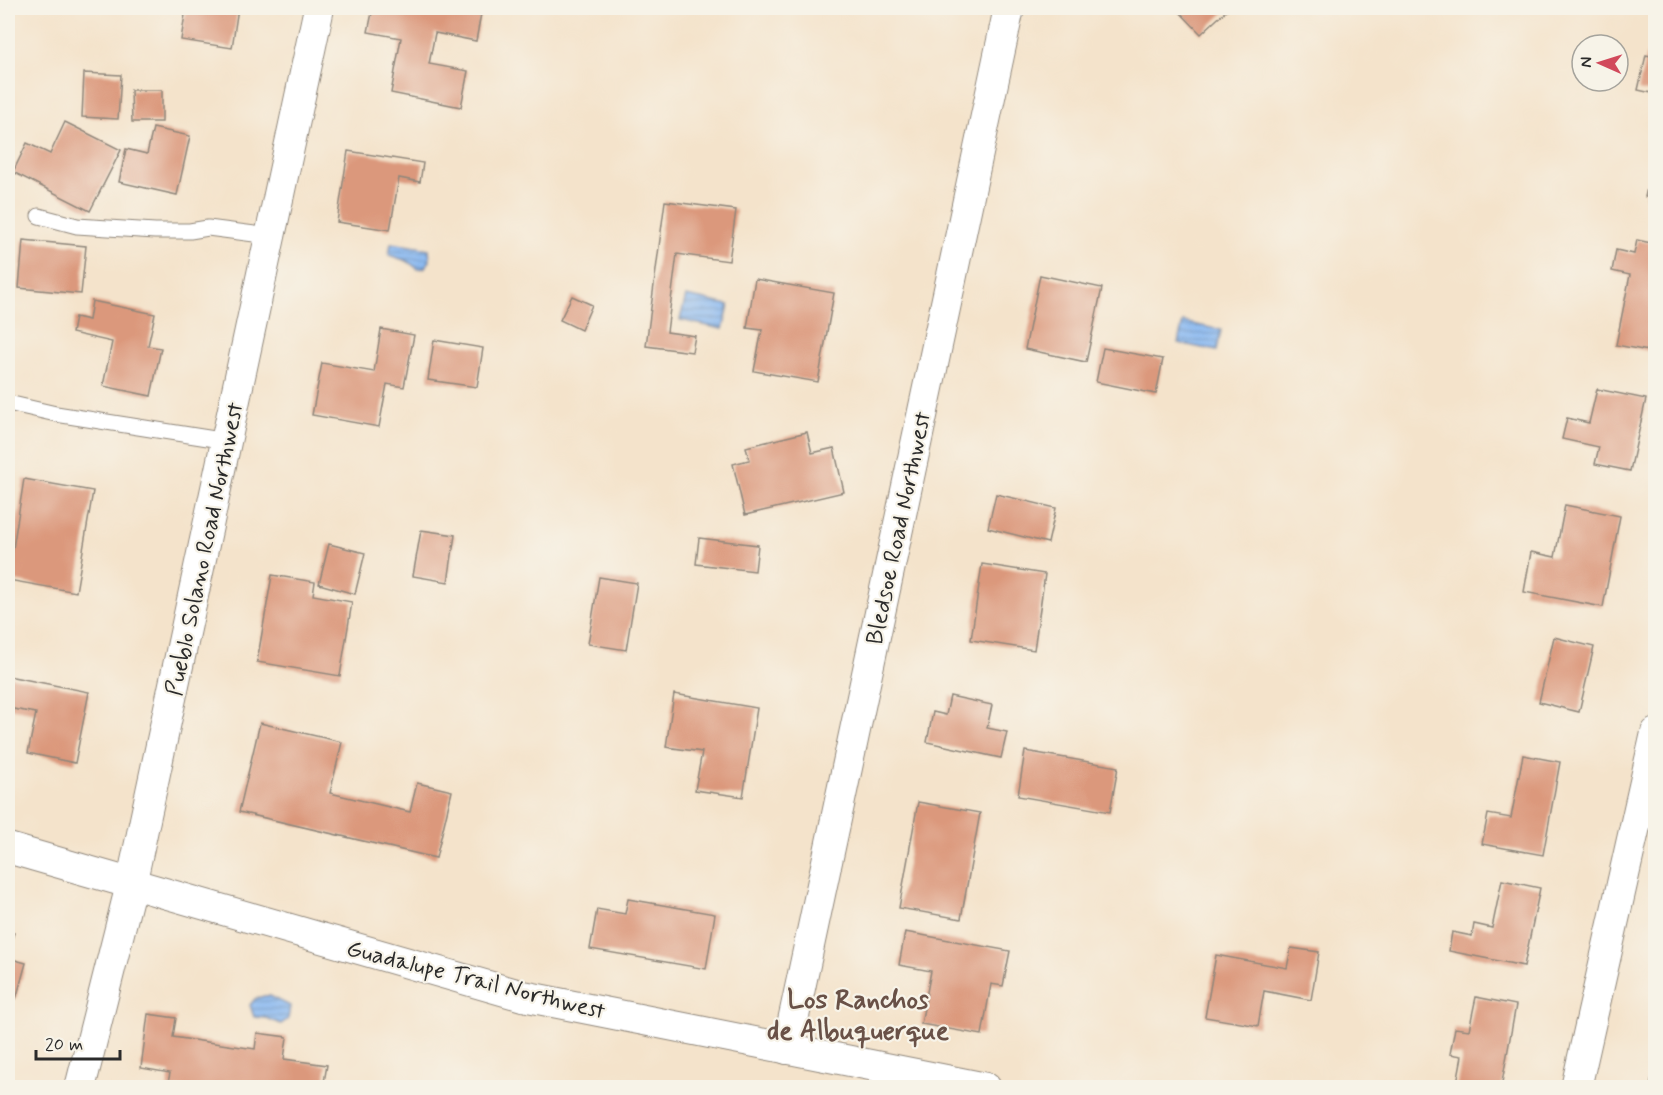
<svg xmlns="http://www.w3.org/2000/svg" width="1663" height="1095" viewBox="0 0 1663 1095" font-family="Mynerve,sans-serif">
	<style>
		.water { fill: url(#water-rules); stroke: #58708e; stroke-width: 1.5 }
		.building { fill: #db987b }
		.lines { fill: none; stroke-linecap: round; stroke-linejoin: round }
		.service-casing { stroke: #90877b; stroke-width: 17 }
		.minor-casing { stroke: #90877b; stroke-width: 32 }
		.service { stroke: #fff; stroke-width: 15 }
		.minor { stroke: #fff; stroke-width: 30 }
		.labels { text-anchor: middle; stroke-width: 4.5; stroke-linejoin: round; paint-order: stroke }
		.street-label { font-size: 24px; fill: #2b2b2b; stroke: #f7f3e8 }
		.quarter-label { font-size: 27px; font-weight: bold; fill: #695147; stroke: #f7f3e8 }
	</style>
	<defs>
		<pattern id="water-rules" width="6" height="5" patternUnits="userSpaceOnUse" patternTransform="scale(1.5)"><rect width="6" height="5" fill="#85b6f1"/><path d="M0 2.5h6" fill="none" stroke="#6d94c3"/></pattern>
	</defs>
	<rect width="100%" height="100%" fill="#f7f3e8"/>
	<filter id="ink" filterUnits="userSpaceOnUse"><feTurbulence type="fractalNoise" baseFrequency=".0167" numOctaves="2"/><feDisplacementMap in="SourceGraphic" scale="12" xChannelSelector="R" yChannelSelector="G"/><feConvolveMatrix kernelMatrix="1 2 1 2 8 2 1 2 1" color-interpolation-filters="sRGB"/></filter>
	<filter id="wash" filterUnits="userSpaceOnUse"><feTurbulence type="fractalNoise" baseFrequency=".008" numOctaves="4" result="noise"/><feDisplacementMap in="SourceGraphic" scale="24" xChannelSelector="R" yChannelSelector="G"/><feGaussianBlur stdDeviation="1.35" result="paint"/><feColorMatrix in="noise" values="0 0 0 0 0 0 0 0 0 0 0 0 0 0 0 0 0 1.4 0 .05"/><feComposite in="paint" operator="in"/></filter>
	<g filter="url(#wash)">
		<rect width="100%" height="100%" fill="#f4e3cb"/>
		<g class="water">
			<path d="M 391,243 L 429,249 L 430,261 L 424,268 L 418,269 L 407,261 L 389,255 Z"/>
			<path d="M 686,296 L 729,305 L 723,329 L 680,320 Z"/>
			<path d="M 1183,322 L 1221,330 L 1217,351 L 1178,343 Z"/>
			<path d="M 264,996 L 270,996 L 290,1006 L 288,1019 L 281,1024 L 266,1018 L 254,1017 L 250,1005 L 255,999 Z"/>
		</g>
		<g id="blocks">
			<g class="building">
				<path d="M 186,8 L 238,8 L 232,48 L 181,40 Z"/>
				<path d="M 373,8 L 482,8 L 476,41 L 435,33 L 429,64 L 468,71 L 461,107 L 391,93 L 401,38 L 368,32 Z"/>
				<path d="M 1176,8 L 1229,8 L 1201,34 Z"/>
				<path d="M 1646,55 L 1656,57 L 1656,94 L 1638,90 Z"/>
				<path d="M 84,73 L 121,75 L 118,119 L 82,117 Z"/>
				<path d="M 131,90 L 162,90 L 162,122 L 132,122 Z"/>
				<path d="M 65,122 L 121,150 L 90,211 L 13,172 L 27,143 L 50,154 Z"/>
				<path d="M 153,128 L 190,136 L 177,195 L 119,182 L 126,149 L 147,154 Z"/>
				<path d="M 348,151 L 423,163 L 420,182 L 399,178 L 390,230 L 337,222 Z"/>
				<path d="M 1655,154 L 1656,154 L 1656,199 L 1645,197 Z"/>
				<path d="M 665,201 L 736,210 L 729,261 L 677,254 L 667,332 L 695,336 L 692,352 L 646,346 Z"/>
				<path d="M 23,240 L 86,246 L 81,294 L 19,288 Z"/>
				<path d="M 1637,240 L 1656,244 L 1654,352 L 1616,345 L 1630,275 L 1612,271 L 1616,250 L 1634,254 Z"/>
				<path d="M 1040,275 L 1102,288 L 1086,362 L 1025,349 Z"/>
				<path d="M 755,279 L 834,293 L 818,382 L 754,371 L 762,330 L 747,328 Z"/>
				<path d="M 572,296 L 592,305 L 581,330 L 560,320 Z"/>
				<path d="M 92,301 L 155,314 L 148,346 L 161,348 L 151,396 L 103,386 L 112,342 L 72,333 L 75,317 L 89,320 Z"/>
				<path d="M 381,329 L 414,335 L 404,387 L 387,384 L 379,427 L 312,415 L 322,363 L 374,372 Z"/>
				<path d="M 434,340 L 483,348 L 477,387 L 428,380 Z"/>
				<path d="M 1103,348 L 1163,359 L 1156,394 L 1096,382 Z"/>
				<path d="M 1597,389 L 1646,399 L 1630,471 L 1595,464 L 1599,447 L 1562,439 L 1567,418 L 1589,423 Z"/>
				<path d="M 807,432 L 812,453 L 834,448 L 844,492 L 745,515 L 733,464 L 749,460 L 746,447 Z"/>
				<path d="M 24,479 L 93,491 L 76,592 L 8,580 Z"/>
				<path d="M 996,494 L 1056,508 L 1048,543 L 988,528 Z"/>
				<path d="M 1565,505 L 1620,516 L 1603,607 L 1524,592 L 1531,552 L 1555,557 Z"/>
				<path d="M 421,530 L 455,535 L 448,582 L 413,576 Z"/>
				<path d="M 699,538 L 758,545 L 755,571 L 696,564 Z"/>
				<path d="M 329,544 L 365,553 L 355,594 L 319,584 Z"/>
				<path d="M 982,564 L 1045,574 L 1034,650 L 971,640 Z"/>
				<path d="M 272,575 L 315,582 L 313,595 L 352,602 L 340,676 L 257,662 Z"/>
				<path d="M 599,577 L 637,583 L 626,650 L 588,644 Z"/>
				<path d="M 1554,637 L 1594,647 L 1579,712 L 1539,702 Z"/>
				<path d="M 8,676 L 89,692 L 75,763 L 28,753 L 36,713 L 8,708 Z"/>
				<path d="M 674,694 L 757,708 L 743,797 L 695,790 L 702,752 L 666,747 Z"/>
				<path d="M 950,696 L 992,705 L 987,728 L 1007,732 L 1001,758 L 927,742 L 933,712 L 946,715 Z"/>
				<path d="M 260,723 L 342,742 L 330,793 L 410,812 L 417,783 L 452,791 L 436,858 L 239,812 Z"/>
				<path d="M 1025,751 L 1118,767 L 1110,812 L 1018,796 Z"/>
				<path d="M 1523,755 L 1560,762 L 1543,855 L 1482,844 L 1488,814 L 1511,818 Z"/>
				<path d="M 918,802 L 980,813 L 961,919 L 899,908 Z"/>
				<path d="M 1502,880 L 1540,888 L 1524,966 L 1449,951 L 1452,932 L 1472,936 L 1474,924 L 1492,928 Z"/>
				<path d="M 628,899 L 715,914 L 706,969 L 590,949 L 597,909 L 625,914 Z"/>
				<path d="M 8,931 L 14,933 L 8,951 Z"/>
				<path d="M 905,932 L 1010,951 L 1003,986 L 991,984 L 982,1035 L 921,1024 L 931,971 L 899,965 Z"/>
				<path d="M 1291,948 L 1319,952 L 1311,1000 L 1264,991 L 1258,1026 L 1205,1017 L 1216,955 L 1287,968 Z"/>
				<path d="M 8,958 L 26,963 L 16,999 L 8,997 Z"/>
				<path d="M 1476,997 L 1516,1005 L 1501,1088 L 1456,1088 L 1462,1056 L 1450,1054 L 1455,1028 L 1469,1030 Z"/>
				<path d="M 148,1014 L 176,1018 L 173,1037 L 255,1049 L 257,1033 L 287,1037 L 284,1059 L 327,1065 L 323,1088 L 167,1088 L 170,1073 L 141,1068 Z"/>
				<path d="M 1654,1064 L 1656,1088 L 1650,1088 Z"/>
			</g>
		</g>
	</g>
	<g filter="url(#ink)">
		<use href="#blocks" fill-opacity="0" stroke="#90877b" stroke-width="1.5"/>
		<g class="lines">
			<g class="service-casing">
				<g id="service">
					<path d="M 39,216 L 77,226 L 155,231 L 190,231 L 208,228 L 270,236"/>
					<path d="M 8,403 L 56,414 L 227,441"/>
				</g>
			</g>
			<g class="minor-casing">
				<g id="minor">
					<path d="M 8,848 L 523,996 L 986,1088"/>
					<path d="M 787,1049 L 1009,8"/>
					<path d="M 80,1088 L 131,885 L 319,8"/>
					<path d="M 1576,1088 L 1656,733"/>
				</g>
			</g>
			<use href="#service" class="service"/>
			<use href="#minor" class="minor"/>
		</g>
	</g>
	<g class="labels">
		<g class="street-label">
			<text transform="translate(898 528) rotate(-78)" y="8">Bledsoe Road Northwest</text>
			<text transform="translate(204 549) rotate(-78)" y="8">Pueblo Solano Road Northwest</text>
			<text transform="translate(476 979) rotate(14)" y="8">Guadalupe Trail Northwest</text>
		</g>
		<g class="quarter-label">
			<text x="858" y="1008">Los Ranchos<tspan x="858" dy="31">de Albuquerque</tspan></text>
		</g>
	</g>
	<rect width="1663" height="1095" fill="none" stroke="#f7f3e8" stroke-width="30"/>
	<g transform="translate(1600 63) rotate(273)"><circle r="28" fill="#f7f3e8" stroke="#a5a39c" stroke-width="1.5"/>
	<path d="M0-4.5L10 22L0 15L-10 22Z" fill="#d1495b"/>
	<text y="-9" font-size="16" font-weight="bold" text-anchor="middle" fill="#2b2b2b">N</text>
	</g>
	<path d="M36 1050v9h84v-9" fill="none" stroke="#2b2b2b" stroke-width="3"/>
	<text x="45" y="1050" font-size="18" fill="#2b2b2b" stroke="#f7f3e8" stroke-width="4.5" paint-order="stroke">20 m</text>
</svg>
